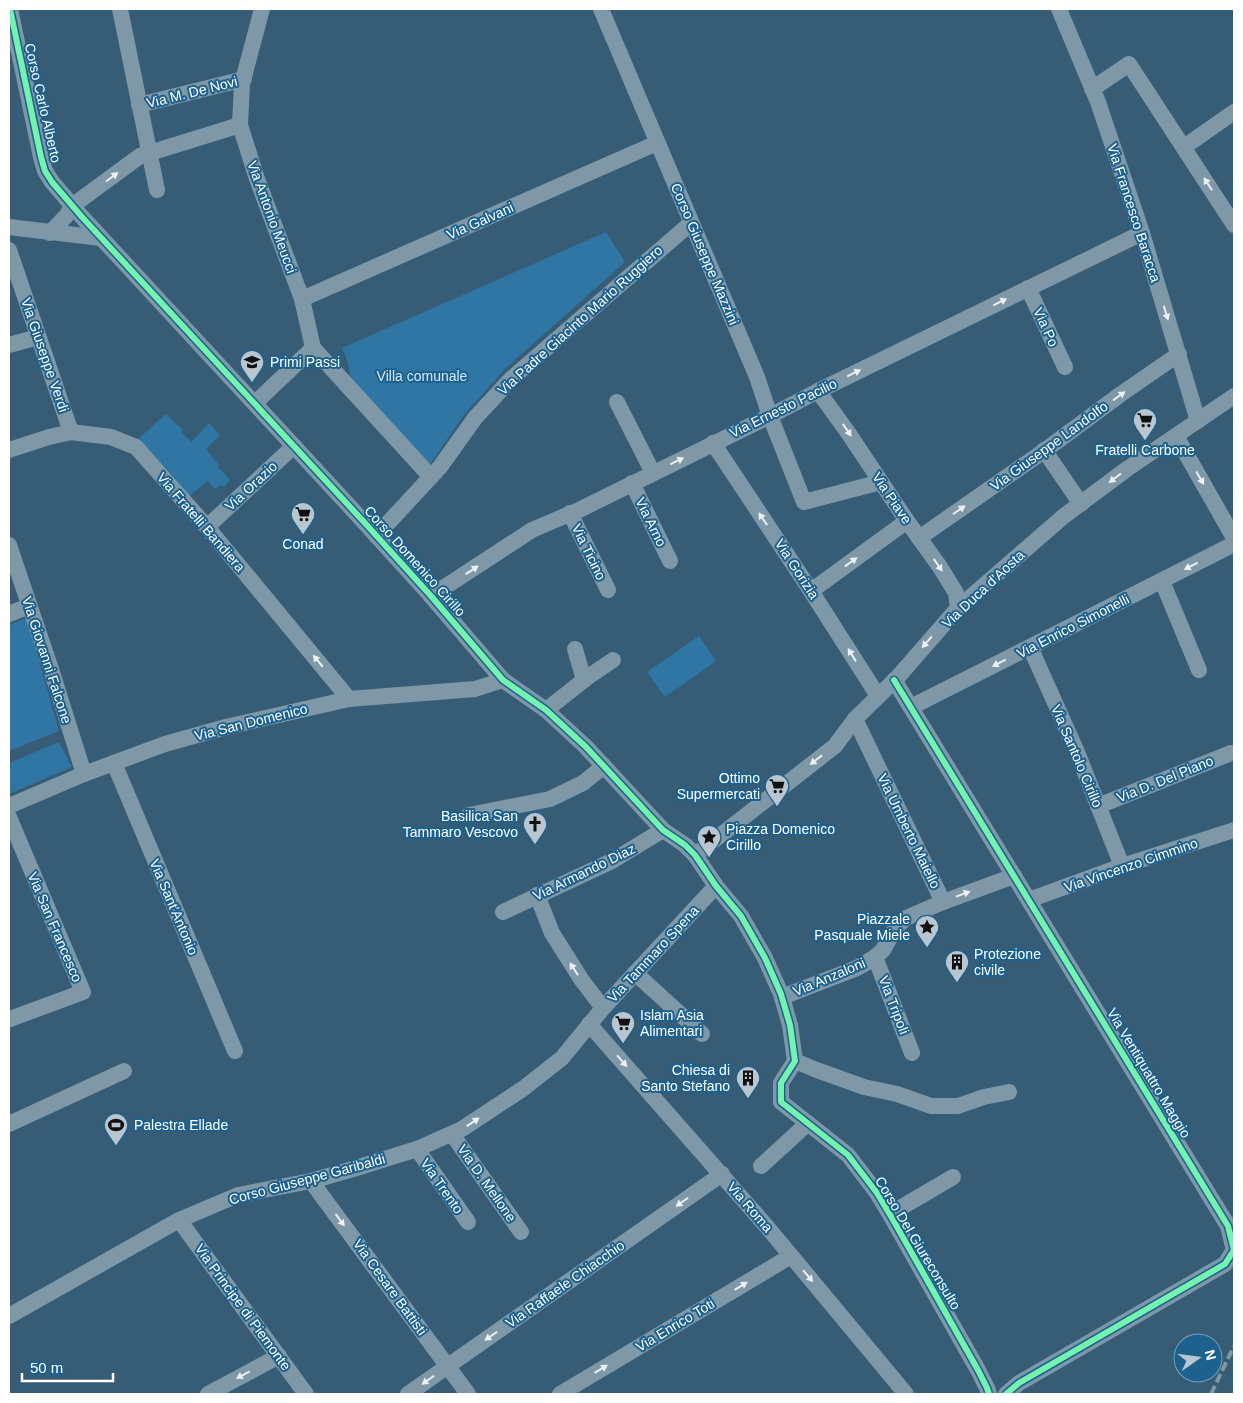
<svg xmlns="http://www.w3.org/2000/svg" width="1243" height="1403" viewBox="0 0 1243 1403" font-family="Arial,sans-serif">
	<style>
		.green { fill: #2f76a4 }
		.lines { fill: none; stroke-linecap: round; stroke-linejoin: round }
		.minor { stroke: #7e98a8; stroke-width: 16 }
		.rail { stroke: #7f98a7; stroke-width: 4; stroke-dasharray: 9 4; stroke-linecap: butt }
		.cycleway-casing { stroke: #1d618f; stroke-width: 9 }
		.cycleway { stroke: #73f3ae; stroke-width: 6 }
		.oneway { fill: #ecf0f2 }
		.labels { text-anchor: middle; stroke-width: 4; stroke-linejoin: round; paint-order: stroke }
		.street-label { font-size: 14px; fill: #fff; stroke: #1d618f }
		.poi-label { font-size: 14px; fill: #fff; stroke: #1d618f; text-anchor: start }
		.park-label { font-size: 14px; fill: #d2eafa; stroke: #1d618f }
	</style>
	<rect width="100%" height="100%" fill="#375c75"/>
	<g class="green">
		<path d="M 606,232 L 625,262 L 506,368 L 463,416 L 427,469 L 350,378 C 350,367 347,358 342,348 Z"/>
		<path d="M 166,414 L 183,430 L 181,432 L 191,442 L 209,423 L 220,435 L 206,449 L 219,465 L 218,467 L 230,480 L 224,486 L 221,485 L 215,489 L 207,481 L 187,498 C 176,474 156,457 137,440 Z"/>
		<path d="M 27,618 L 59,731 L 9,751 L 9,625 Z"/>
		<path d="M 699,636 L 716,661 L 665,697 L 647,672 Z"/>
		<path d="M 59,742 L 72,767 L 9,794 L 9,763 Z"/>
	</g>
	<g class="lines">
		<g class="minor">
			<path d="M 10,9 L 41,157 L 45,171 L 52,182 L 82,217 L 364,522 L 431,596 L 503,680 L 546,710 L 586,747 L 663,830 L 685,845 L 695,855 L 716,886 L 741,916 L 765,958 L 781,994 L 790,1025 L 795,1061 L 781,1083 L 781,1102 L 848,1155 L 877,1193 L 892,1218 L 978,1370 L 987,1388 L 989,1394"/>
			<path d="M 120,9 L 157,190"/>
			<path d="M 262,9 L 242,84 L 240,125 L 257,179 L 302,299 L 313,348"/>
			<path d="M 601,9 L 757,377 L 770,416 L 804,502 L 881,482"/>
			<path d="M 1059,9 L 1098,102 L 1142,233 L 1198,421"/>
			<path d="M 1092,89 L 1129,64 L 1234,225"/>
			<path d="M 139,105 L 244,79"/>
			<path d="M 1184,147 L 1234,112"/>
			<path d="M 9,227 L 101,238"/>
			<path d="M 50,233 L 67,215 L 72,206 L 140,156 L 240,125"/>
			<path d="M 9,250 L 71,432"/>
			<path d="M 1028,288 L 1065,367"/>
			<path d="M 302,299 L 657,143"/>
			<path d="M 9,345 L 38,337"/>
			<path d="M 313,348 L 431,477"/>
			<path d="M 818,391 L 849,434 L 907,521 L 940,567 L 956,593 L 958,608"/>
			<path d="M 617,402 L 653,473"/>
			<path d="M 255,403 L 313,348"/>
			<path d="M 1176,436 L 1234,538"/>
			<path d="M 713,443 L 811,591 L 878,696"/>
			<path d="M 9,450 L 49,437 L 71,432 L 111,437 L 136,447 L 207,527 L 349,699"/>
			<path d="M 1044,450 L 1081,504"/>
			<path d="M 632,483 L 670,561"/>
			<path d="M 570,513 L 608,590"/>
			<path d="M 207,527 L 294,446"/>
			<path d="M 376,536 L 440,467 L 475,418 L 511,379 L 691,223"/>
			<path d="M 919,538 L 1044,451 L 1121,394 L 1179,354"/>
			<path d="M 9,545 L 51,669 L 84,774"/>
			<path d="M 1162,581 L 1199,670"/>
			<path d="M 811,591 L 907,521"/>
			<path d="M 431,596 L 532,530 L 579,510 L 770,416 L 818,391 L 1142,233"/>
			<path d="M 9,614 L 29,606"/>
			<path d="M 1030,647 L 1077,752 L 1122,866"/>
			<path d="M 575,649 L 584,680"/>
			<path d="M 894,680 L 1228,1226 L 1234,1250 L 1225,1264 L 1019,1383 L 1006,1394"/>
			<path d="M 911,707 L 1234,544"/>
			<path d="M 546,710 L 588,677 L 613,660"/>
			<path d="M 855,719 L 943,902 L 1014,876"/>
			<path d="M 114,763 L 235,1051"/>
			<path d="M 9,806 L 84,774 L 165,744 L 226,727 L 349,699 L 475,689 L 503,680"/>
			<path d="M 1098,806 L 1231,753"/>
			<path d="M 469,815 L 550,799 L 583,783 L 604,766"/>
			<path d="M 9,817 L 83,992 L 10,1019"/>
			<path d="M 695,855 L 835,746 L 855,719 L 897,678 L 958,608 L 1064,516 L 1127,469 L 1234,396"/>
			<path d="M 537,895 L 552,933 L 581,979 L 603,1008"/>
			<path d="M 1029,900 L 1122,866 L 1234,830"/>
			<path d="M 503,912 L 612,861 L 663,830"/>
			<path d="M 875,957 L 912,1053"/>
			<path d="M 635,973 L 702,1034"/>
			<path d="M 782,997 L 857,968 L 874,958 L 883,950 L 896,927 L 906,918 L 943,902"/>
			<path d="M 589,1024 L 768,1228 L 906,1394"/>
			<path d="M 795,1061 L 814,1069 L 864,1087 L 897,1094 L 931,1106 L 958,1106 L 984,1097 L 1009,1092"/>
			<path d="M 9,1124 L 124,1071"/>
			<path d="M 452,1134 L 521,1232"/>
			<path d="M 417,1149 L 468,1222"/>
			<path d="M 761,1166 L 808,1123"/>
			<path d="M 311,1181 L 468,1394"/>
			<path d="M 890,1214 L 953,1177"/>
			<path d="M 179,1220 L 306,1394"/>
			<path d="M 9,1316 L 179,1220 L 238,1195 L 311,1181 L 353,1169 L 417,1149 L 462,1129 L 524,1088 L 562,1058 L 603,1008 L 716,886"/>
			<path d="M 208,1394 L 279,1356"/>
			<path d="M 408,1394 L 722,1174"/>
			<path d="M 560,1394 L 791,1256"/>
		</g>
		<path class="rail" d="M 1211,1394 L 1234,1346"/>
		<g class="cycleway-casing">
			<g id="cycleway">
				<path d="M 10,9 L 41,157 L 45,171 L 52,182 L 82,217 L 364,522 L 431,596 L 503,680 L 546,710 L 586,747 L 663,830 L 685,845 L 695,855 L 716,886 L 741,916 L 765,958 L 781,994 L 790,1025 L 795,1061 L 781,1083 L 781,1102 L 848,1155 L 877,1193 L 892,1218 L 978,1370 L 987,1388 L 989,1394"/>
				<path d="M 894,680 L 1228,1226 L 1234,1250 L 1225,1264 L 1019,1383 L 1006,1394"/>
			</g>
		</g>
		<use href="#cycleway" class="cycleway"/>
	</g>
	<defs><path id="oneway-solid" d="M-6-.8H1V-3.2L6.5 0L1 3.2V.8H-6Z" transform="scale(1.25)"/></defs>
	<g class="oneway">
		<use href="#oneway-solid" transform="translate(112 177) rotate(-37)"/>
		<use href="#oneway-solid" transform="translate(1208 184) rotate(-123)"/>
		<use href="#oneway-solid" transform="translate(1000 302) rotate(-26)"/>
		<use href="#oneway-solid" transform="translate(1166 313) rotate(73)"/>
		<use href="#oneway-solid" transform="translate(854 373) rotate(-26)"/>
		<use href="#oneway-solid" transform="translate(1119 396) rotate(-36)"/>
		<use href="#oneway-solid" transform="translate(847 430) rotate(55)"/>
		<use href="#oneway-solid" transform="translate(677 461) rotate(-26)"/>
		<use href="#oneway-solid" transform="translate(1115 478) rotate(143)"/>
		<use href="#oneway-solid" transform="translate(1200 478) rotate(60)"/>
		<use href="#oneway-solid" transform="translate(959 510) rotate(-35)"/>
		<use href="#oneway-solid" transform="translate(763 519) rotate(-124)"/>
		<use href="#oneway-solid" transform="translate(851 562) rotate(-36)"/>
		<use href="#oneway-solid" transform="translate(938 565) rotate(55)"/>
		<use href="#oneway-solid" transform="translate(1191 566) rotate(153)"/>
		<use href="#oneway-solid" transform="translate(472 570) rotate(-33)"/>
		<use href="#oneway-solid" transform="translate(927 642) rotate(131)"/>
		<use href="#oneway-solid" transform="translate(852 655) rotate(-122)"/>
		<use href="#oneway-solid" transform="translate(318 661) rotate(-130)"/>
		<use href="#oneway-solid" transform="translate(999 663) rotate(153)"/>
		<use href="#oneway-solid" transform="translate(816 760) rotate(142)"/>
		<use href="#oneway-solid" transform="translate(963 894) rotate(-20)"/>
		<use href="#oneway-solid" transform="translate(574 969) rotate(-123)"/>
		<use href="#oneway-solid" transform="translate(622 1061) rotate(49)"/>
		<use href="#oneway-solid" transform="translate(473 1122) rotate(-34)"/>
		<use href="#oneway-solid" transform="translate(682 1202) rotate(145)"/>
		<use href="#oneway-solid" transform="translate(340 1220) rotate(54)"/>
		<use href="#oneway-solid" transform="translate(808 1276) rotate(50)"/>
		<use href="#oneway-solid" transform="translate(741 1286) rotate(-31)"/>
		<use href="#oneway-solid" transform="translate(491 1336) rotate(145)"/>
		<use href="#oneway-solid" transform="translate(601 1369) rotate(-31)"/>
		<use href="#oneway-solid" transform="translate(243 1375) rotate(152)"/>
		<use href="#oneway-solid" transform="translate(428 1380) rotate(145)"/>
	</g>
	<defs>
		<g id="school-pin" transform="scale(1.25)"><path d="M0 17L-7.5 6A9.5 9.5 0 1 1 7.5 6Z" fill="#b9c6cf" stroke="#1d618f"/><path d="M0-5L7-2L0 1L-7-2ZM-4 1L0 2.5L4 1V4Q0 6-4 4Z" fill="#111"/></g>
		<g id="supermarket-pin" transform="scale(1.25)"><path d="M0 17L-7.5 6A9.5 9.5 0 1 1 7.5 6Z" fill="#b9c6cf" stroke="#1d618f"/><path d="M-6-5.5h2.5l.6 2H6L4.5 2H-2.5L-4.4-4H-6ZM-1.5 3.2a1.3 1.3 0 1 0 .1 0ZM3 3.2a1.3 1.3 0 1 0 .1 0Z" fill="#111"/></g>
		<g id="church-pin" transform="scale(1.25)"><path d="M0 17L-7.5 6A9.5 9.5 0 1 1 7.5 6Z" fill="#b9c6cf" stroke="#1d618f"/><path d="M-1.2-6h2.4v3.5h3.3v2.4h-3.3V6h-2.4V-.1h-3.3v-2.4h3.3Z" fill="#111"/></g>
		<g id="sight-pin" transform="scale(1.25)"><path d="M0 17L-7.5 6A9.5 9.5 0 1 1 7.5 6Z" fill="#b9c6cf" stroke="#1d618f"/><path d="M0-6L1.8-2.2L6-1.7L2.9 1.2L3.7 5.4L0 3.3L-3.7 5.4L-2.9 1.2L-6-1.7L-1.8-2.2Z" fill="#111"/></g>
		<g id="building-pin" transform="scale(1.25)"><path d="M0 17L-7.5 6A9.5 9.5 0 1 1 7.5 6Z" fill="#b9c6cf" stroke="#1d618f"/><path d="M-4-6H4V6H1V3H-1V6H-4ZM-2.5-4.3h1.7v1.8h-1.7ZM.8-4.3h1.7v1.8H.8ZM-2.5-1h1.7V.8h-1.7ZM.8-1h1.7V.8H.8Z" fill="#111"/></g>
		<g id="stadium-pin" transform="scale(1.25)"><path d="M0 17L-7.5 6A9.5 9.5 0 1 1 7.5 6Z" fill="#b9c6cf" stroke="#1d618f"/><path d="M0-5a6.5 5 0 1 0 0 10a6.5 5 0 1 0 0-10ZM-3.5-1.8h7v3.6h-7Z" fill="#111"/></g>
	</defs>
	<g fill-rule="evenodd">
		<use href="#school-pin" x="252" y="362"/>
		<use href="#supermarket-pin" x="1145" y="420"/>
		<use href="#supermarket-pin" x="303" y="514"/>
		<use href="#supermarket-pin" x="777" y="786"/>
		<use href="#church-pin" x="535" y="824"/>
		<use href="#sight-pin" x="709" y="837"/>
		<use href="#sight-pin" x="927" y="927"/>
		<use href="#building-pin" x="957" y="962"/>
		<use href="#supermarket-pin" x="623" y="1023"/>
		<use href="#building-pin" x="748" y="1078"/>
		<use href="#stadium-pin" x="116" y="1125"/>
	</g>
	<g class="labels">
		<g class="street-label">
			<text transform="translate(192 92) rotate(-14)" y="5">Via M. De Novi</text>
			<text transform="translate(43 103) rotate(77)" y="5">Corso Carlo Alberto</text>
			<text transform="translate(1134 213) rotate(72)" y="5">Via Francesco Baracca</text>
			<text transform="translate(272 217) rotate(70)" y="5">Via Antonio Meucci</text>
			<text transform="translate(480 221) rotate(-24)" y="5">Via Galvani</text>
			<text transform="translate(705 254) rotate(67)" y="5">Corso Giuseppe Mazzini</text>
			<text transform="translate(580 320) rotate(-42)" y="5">Via Padre Giacinto Mario Ruggiero</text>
			<text transform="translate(1046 327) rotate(65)" y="5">Via Po</text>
			<text transform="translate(45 355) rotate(71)" y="5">Via Giuseppe Verdi</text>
			<text transform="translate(783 408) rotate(-26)" y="5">Via Ernesto Pacilio</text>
			<text transform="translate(1049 446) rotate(-36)" y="5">Via Giuseppe Landolfo</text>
			<text transform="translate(251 486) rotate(-43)" y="5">Via Orazio</text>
			<text transform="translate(892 498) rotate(56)" y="5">Via Piave</text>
			<text transform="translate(201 522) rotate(49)" y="5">Via Fratelli Bandiera</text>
			<text transform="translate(651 522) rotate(64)" y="5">Via Arno</text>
			<text transform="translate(589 552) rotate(64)" y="5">Via Ticino</text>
			<text transform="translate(415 561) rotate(48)" y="5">Corso Domenico Cirillo</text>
			<text transform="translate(797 569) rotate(57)" y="5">Via Gorizia</text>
			<text transform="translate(983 589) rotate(-43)" y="5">Via Duca d'Aosta</text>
			<text transform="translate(1073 626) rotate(-27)" y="5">Via Enrico Simonelli</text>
			<text transform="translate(47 660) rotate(72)" y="5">Via Giovanni Falcone</text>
			<text transform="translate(251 722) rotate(-14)" y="5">Via San Domenico</text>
			<text transform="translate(1077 756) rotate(67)" y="5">Via Santolo Cirillo</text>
			<text transform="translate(1165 779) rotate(-22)" y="5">Via D. Del Piano</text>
			<text transform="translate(909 831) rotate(64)" y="5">Via Umberto Maiello</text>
			<text transform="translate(1131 865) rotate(-19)" y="5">Via Vincenzo Cimmino</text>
			<text transform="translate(584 872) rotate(-26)" y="5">Via Armando Diaz</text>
			<text transform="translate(174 907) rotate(67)" y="5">Via Sant'Antonio</text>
			<text transform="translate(55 927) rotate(67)" y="5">Via San Francesco</text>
			<text transform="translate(653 954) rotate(-47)" y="5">Via Tammaro Spena</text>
			<text transform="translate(829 977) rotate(-23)" y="5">Via Anzaloni</text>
			<text transform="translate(894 1005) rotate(69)" y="5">Via Tripoli</text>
			<text transform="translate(1149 1073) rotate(59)" y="5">Via Ventiquattro Maggio</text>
			<text transform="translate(307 1179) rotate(-15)" y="5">Corso Giuseppe Garibaldi</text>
			<text transform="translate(487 1183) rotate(55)" y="5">Via D. Mellone</text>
			<text transform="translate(442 1186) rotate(55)" y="5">Via Trento</text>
			<text transform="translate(750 1207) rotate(49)" y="5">Via Roma</text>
			<text transform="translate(918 1243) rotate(59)" y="5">Corso Del Giureconsulto</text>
			<text transform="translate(565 1284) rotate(-35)" y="5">Via Raffaele Chiacchio</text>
			<text transform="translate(390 1287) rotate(54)" y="5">Via Cesare Battisti</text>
			<text transform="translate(243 1307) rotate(54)" y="5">Via Principe di Piemonte</text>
			<text transform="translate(675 1325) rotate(-31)" y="5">Via Enrico Toti</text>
		</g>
		<g class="poi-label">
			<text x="270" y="367">Primi Passi</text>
			<text x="1145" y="455" text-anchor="middle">Fratelli Carbone</text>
			<text x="303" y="549" text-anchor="middle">Conad</text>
			<text x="760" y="783" text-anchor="end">Ottimo<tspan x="760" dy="16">Supermercati</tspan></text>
			<text x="518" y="821" text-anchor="end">Basilica San<tspan x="518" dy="16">Tammaro Vescovo</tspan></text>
			<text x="726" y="834">Piazza Domenico<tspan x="726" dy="16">Cirillo</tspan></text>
			<text x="910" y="924" text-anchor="end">Piazzale<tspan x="910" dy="16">Pasquale Miele</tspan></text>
			<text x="974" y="959">Protezione<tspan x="974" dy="16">civile</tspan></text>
			<text x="640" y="1020">Islam Asia<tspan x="640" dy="16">Alimentari</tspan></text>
			<text x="730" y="1075" text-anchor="end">Chiesa di<tspan x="730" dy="16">Santo Stefano</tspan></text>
			<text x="134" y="1130">Palestra Ellade</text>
		</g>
		<g class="park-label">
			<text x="422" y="381">Villa comunale</text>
		</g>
	</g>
	<rect width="1243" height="1403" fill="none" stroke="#ffffff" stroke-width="20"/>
	<g transform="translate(1198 1358) rotate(76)"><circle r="24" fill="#1d618f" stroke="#77a0bc"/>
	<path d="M0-4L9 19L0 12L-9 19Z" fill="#b9c6cf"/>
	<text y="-8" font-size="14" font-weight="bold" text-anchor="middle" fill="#ffffff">N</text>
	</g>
	<path d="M22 1373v8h91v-8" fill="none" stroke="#ffffff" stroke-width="2.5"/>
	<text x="30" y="1373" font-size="15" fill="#ffffff" stroke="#1d618f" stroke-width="4" paint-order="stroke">50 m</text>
</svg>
